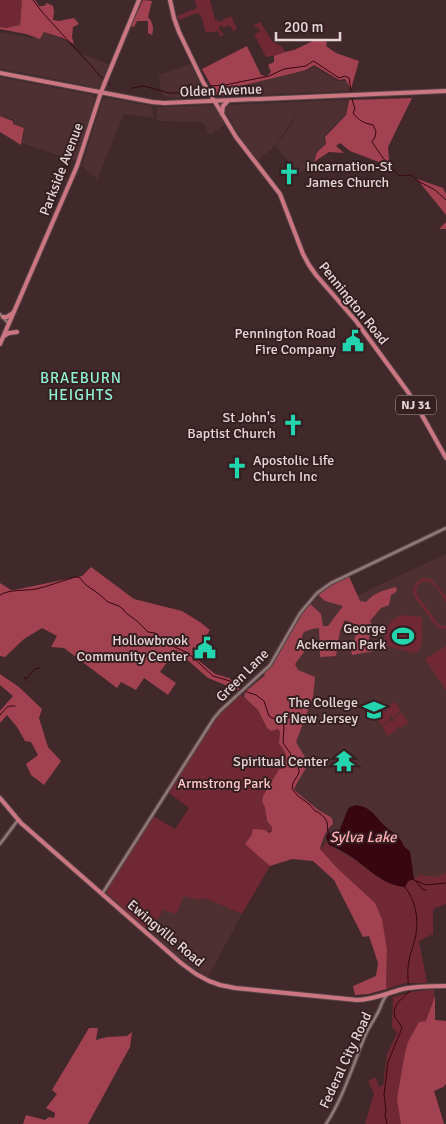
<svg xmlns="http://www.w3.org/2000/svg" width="446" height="1124" viewBox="0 0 446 1124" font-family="Signika,sans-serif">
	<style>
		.built { fill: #4e3033 }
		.green { fill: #702834 }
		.forest { fill: #a24251 }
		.water { fill: #370611 }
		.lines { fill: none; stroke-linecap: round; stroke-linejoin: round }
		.stream { stroke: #370611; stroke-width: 1 }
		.minor-casing { stroke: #584446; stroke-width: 5 }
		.major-casing { stroke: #584446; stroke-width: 6 }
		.minor { stroke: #927678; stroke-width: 2.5 }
		.major { stroke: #cc7682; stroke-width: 4 }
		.labels { text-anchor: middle; stroke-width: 4; stroke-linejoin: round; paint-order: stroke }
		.shield { fill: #351f21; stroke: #b09ea0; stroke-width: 1 }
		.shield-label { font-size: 12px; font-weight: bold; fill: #e5d5d6 }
		.street-label { font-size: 14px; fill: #e5d5d6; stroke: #351f21 }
		.poi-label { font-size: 14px; fill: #e5d5d6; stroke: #351f21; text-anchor: end }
		.park-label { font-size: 14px; fill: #ffc7cc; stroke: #351f21 }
		.neighbourhood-label { font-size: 15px; letter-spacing: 1px; fill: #91f1d5; stroke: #351f21 }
		.water-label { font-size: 15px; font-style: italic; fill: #ffaeb6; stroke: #351f21 }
	</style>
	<rect width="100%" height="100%" fill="#40282b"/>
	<g class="built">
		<path d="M 44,31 L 65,40 L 80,54 L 94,58 L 108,64 L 109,65 L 100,85 L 97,88 L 0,68 L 0,32 L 33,38 Z"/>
		<path d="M 190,64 L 206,95 L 204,97 L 169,98 L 161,93 L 159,75 Z"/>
		<path d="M 314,67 L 338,81 L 348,81 L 350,91 L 233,96 L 233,89 L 294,72 L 307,71 Z"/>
		<path d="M 0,77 L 93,95 L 95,99 L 76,161 L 22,143 L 25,128 L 14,124 L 14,120 L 0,115 Z"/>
		<path d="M 106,98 L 151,106 L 152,108 L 154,118 L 124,114 L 97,179 L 82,166 L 102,101 Z"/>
		<path d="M 348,100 L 345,115 L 324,137 L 325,144 L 316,152 L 313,163 L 299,174 L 276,146 L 292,124 L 297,111 L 291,123 L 275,146 L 258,160 L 243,142 L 225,110 L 227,105 Z"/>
		<path d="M 210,105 L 215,107 L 225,123 L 224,125 L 210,135 L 202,122 L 157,121 L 157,108 L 159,107 Z"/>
		<path d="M 446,554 L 446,890 L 368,882 L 317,838 L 290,794 L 282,657 L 307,608 L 323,592 L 347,579 L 358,595 Z"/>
		<path d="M 184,895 L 198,900 L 204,898 L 228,907 L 230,909 L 242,914 L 208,977 L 180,958 L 152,934 L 157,920 L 163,909 Z"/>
	</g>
	<g class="green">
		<path d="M 0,0 L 22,0 L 20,25 L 6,28 L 0,27 Z"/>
		<path d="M 196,0 L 210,0 L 215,20 L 216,20 L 219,22 L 231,16 L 237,29 L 233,31 L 230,25 L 225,27 L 219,26 L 219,29 L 224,35 L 220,36 L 218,31 L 206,33 L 201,15 L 197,13 L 179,20 L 177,16 L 197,8 L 195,1 Z"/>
		<path d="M 260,22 L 272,41 L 282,47 L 285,52 L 274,56 L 272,56 L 266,57 L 254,34 L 260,32 L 259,29 L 254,25 Z"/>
		<path d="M 424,578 L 431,579 L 435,583 L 446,597 L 446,602 C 441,594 431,574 419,584 C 416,587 416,590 417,595 L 438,624 L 441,626 L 446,626 L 446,629 L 438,628 L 435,625 L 414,596 C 412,587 415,581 424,578 Z"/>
		<path d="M 403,615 L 422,617 L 422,642 L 419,651 L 417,653 L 409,652 L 384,645 C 386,630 386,620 403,615 Z"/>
		<path d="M 446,646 L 446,690 L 425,659 Z"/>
		<path d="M 241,695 L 258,710 L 267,728 L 271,731 L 277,729 L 280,732 L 279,743 C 287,753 289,757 283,770 L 279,769 L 263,796 L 262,801 L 265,808 L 267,821 L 272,827 L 272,831 L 252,834 L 245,843 L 270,866 L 242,914 L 230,909 L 227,907 L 204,898 L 198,900 L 184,896 L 176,914 L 163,910 L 157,920 L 152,934 L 107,894 L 107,890 L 153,816 L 175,829 L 189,808 L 169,793 L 212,724 L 227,707 Z"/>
		<path d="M 395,702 L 401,711 L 393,717 L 391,715 L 389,717 L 390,719 L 381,725 L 374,715 L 383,709 L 385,712 L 388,710 L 386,707 Z"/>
		<path d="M 402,713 L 408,723 L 400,728 L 398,726 L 396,728 L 397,730 L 388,736 L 382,726 L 390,720 L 392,722 L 394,720 L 393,718 Z"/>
		<path d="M 327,842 L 329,845 L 355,860 L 375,875 L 389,883 L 402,887 L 410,880 L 414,880 L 419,875 L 436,877 L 446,873 L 446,904 L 435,908 L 433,910 L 433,934 L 419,941 L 427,983 L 406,983 L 386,989 L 387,949 L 382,919 L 320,849 Z"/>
		<path d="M 427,990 L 434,990 L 435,1020 L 446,1021 L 446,1084 L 443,1087 L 434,1091 L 444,1124 L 365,1124 L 374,1093 L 368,1081 L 376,1077 L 379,1087 L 383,1085 L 387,1055 L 397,1033 L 392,1027 L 393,998 L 390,998 L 412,992 Z"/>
	</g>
	<g class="forest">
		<path d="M 22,0 L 35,0 L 39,6 L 44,6 L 47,3 L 53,6 L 54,11 L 53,20 L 59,21 L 74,18 L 79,24 L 73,27 L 72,37 L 74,44 L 63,38 L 44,32 L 40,39 L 26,34 L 0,29 L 0,27 L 6,28 L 20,25 Z"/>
		<path d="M 143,0 L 152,1 L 148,17 C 153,22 154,29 152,35 L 148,33 L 148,21 L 137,21 L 134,27 L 131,26 Z"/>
		<path d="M 317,39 L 327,42 L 326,46 L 336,53 L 359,61 L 351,89 L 345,79 L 339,80 L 314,65 L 306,70 L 232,88 L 233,95 L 217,96 L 202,69 L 247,46 L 261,75 L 267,76 L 271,72 L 268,65 L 274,62 L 274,56 L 285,52 L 294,50 Z"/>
		<path d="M 412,98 L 388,147 L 389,160 L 384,164 L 350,151 L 340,143 L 336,146 L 344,153 L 329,152 L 314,162 L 317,152 L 326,144 L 325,137 L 346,115 L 349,100 Z"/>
		<path d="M 0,116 L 13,121 L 13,124 L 24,128 L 21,145 L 0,132 Z"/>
		<path d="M 417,179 L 443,188 L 446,194 L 446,229 L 439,229 L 446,222 L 446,215 Z"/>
		<path d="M 91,567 L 134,599 L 182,611 L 200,622 L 210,630 L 193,656 L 215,674 L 229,678 L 240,688 L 238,690 L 208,678 L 176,650 L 160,672 L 176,683 L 168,695 L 144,678 L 136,690 L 121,682 L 117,688 L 64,648 L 51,647 L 57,636 L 42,628 L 24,639 L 5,657 L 0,656 L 0,583 L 11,590 L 14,590 L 82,576 Z"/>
		<path d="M 348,574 L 360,601 L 366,602 C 375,592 383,591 395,587 L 397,589 L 396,592 L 391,595 L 389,605 L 381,608 L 370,621 L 372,625 L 367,647 L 369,650 L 373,650 L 374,651 L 352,655 L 351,649 L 359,626 L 345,620 L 340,631 L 336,656 L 320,657 L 319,628 L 312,629 L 304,632 L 302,636 L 304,652 L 295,664 L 298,670 L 315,677 L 313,697 L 296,742 C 299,748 304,754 307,761 C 309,768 296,781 294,790 L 317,809 L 332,818 L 333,824 C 325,830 323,839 320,849 L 338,869 L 375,903 L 382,919 L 387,949 L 386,988 L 387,989 L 368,994 L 355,995 L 353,986 L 376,976 L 378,963 L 369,936 L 363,937 L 334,880 L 313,861 L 292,859 L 270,866 L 245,844 L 252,834 L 253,829 L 265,830 L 269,833 L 272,831 L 272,827 L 267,821 L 265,808 L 262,801 L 263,796 L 279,769 L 283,769 C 289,756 286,753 279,743 L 280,732 L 278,729 L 271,731 L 267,728 L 258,710 L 244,697 L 245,692 L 265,675 L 262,671 L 272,660 L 308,602 L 321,614 L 323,626 L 328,626 L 343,606 L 325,601 L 316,593 L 324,586 Z"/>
		<path d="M 0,674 L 19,687 L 42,709 L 39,718 L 48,747 L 61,761 L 44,785 L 31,775 L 26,764 L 38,755 L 31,742 L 25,741 L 17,727 L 7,715 L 0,723 L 0,711 L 13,696 L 0,685 Z"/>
		<path d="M 435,996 L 435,1020 L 446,1021 L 446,1084 L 443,1087 L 434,1091 L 444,1124 L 401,1124 L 397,1099 L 404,1058 L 408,1042 L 419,1022 L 426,1021 Z"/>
		<path d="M 89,1028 L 98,1028 L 96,1040 L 107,1037 L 127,1036 L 132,1032 L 130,1047 L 88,1124 L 23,1124 L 26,1115 L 45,1120 L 49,1117 L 54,1118 L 55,1113 L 46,1108 L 57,1094 L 52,1090 Z"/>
	</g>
	<path class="water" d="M 356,805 C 372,807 374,816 385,826 C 389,830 396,833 400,839 C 403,844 404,848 410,851 L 414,880 L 410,880 L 407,883 L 405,887 C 384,885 372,872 356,860 C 348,854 338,848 329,845 L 326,838 L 328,832 L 330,833 L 334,839 L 336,839 L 348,809 L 350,807 Z"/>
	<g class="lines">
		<g class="stream">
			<path d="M 33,0 L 43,13 L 103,79"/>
			<path d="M 108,83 L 111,85"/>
			<path d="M 209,86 L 225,85 L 269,76 L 284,69 L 306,66 L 313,61 L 318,64 L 339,78 L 345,76 L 349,78 L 351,91"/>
			<path d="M 132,88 L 144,86 L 169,93 L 181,93 L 190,90 L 201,89"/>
			<path d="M 352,99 L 355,109 L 353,113 C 359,121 364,123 373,125 L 376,131 L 375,137 L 372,142 L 383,158 L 399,176 L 411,175 L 418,181 L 435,190 L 446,200"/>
			<path d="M 0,595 C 10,589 24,591 36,589 C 49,586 62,581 75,577 L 79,577 L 86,585 L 99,594 L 108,602 L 119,606 L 123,609 L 126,613 L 137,621 L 148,632 L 155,633 L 168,644 L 188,653 L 213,676 L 230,681 L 244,691 L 256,695 L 264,701 L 269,716 L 272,718 L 281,720 L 283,723 L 284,727 L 283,743 L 290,753 L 293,762 L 298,767 L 299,770 L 299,773 L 293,783 L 292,789 L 298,796 L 309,804 L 315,811 L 318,812 L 325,818 L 327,822 L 328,832"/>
			<path d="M 35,669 L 40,668"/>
			<path d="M 27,681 L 24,678 L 27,678 L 34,670"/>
			<path d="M 0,715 L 7,707 L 10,706 L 15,706"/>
			<path d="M 414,880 L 426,885 L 446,883"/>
			<path d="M 416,881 L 422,889 L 426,890"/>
			<path d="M 387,1124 L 385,1115 L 386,1110 L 384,1095 L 388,1062 L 402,1028 C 400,1023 397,1021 395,1017 C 391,1006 403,998 409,992 C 408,982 407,971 409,961 C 410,952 415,943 416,934 C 419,918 415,900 405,887"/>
		</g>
		<g class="minor-casing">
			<g id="minor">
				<path d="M 0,314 L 9,324"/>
				<path d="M 0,844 L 18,820"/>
				<path d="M 102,894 L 214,718 L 221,710 L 270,665 L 300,613 L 317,593 L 331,583 L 446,528"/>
				<path d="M 326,1124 C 343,1098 353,1065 365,1036 C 369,1026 376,1018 380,1008 C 382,1003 383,999 387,995"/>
			</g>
		</g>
		<g class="major-casing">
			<g id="major">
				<path d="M 170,0 L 174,18 L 179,32 L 203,82 L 236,137 L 280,194 L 303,254 L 309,265 L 316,275 L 356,321 L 408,392 L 418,408 L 446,458"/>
				<path d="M 0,73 L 152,102 L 164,103 L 446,91"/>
				<path d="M 222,114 L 223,106 L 228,101"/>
				<path d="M 3,317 L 7,317 L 13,313"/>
				<path d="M 4,336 L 9,333 L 17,332"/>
				<path d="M 0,344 L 77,166 L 101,92 L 139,0"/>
				<path d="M 0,798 L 21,823 L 181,963 L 196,974 L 209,981 L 220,985 L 235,988 L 357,1000 C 373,1000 387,993 403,989 C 417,986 432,986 446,986"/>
			</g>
		</g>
		<use href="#minor" class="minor"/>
		<use href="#major" class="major"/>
	</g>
	<defs>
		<g id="church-bare" transform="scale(1.725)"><path d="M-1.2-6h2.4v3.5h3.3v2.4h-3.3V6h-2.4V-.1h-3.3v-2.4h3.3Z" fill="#22d5af" stroke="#351f21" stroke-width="2.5" paint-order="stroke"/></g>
		<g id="civic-bare" transform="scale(1.725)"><path d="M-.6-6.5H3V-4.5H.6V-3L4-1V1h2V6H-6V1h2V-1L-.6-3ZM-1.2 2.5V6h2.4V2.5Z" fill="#22d5af" stroke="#351f21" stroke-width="2.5" paint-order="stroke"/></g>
		<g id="stadium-bare" transform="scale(1.725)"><path d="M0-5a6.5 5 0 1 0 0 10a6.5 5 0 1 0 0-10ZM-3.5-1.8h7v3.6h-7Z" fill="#22d5af" stroke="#351f21" stroke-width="2.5" paint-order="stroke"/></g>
		<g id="university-bare" transform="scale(1.725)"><path d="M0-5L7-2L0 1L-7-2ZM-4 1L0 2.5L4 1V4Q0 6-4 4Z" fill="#22d5af" stroke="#351f21" stroke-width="2.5" paint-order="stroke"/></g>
		<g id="temple-bare" transform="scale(1.725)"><path d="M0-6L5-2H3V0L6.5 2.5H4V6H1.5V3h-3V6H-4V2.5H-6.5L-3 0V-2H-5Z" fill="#22d5af" stroke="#351f21" stroke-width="2.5" paint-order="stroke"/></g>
	</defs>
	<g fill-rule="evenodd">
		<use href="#church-bare" x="289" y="174"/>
		<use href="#civic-bare" x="353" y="341"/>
		<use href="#church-bare" x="293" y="425"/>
		<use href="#church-bare" x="237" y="468"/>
		<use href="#stadium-bare" x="403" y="636"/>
		<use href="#civic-bare" x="205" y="648"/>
		<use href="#university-bare" x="374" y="710"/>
		<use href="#temple-bare" x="344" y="761"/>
	</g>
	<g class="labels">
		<rect class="shield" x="396" y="395.5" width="40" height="19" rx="4"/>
		<g class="shield-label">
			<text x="416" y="409">NJ 31</text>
		</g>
		<g class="street-label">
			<text transform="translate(221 90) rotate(-2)" y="5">Olden Avenue</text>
			<text transform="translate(61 169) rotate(-69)" y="5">Parkside Avenue</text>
			<text transform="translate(354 303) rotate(51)" y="5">Pennington Road</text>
			<text transform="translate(242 675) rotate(-45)" y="5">Green Lane</text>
			<text transform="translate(166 933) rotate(40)" y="5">Ewingville Road</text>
			<text transform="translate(345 1060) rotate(-65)" y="5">Federal City Road</text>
		</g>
		<g class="poi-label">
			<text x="306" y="171" text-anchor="start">Incarnation-St<tspan x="306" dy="16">James Church</tspan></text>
			<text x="336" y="338">Pennington Road<tspan x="336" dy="16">Fire Company</tspan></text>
			<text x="276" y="422">St John's<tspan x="276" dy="16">Baptist Church</tspan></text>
			<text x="253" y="465" text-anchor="start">Apostolic Life<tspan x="253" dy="16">Church Inc</tspan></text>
			<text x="386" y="633">George<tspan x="386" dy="16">Ackerman Park</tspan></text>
			<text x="188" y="645">Hollowbrook<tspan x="188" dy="16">Community Center</tspan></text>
			<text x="358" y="707">The College<tspan x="358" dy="16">of New Jersey</tspan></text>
			<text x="328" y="766">Spiritual Center</text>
		</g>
		<g class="park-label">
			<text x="224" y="788">Armstrong Park</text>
		</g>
		<g class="neighbourhood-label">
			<text x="81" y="383">BRAEBURN<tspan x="81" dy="17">HEIGHTS</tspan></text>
		</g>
		<g class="water-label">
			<text x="363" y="842">Sylva Lake</text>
		</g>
	</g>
	<path d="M276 32v8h64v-8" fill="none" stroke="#e5d5d6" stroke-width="2.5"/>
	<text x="284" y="32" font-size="15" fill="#e5d5d6" stroke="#351f21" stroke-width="4" paint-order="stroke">200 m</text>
</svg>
